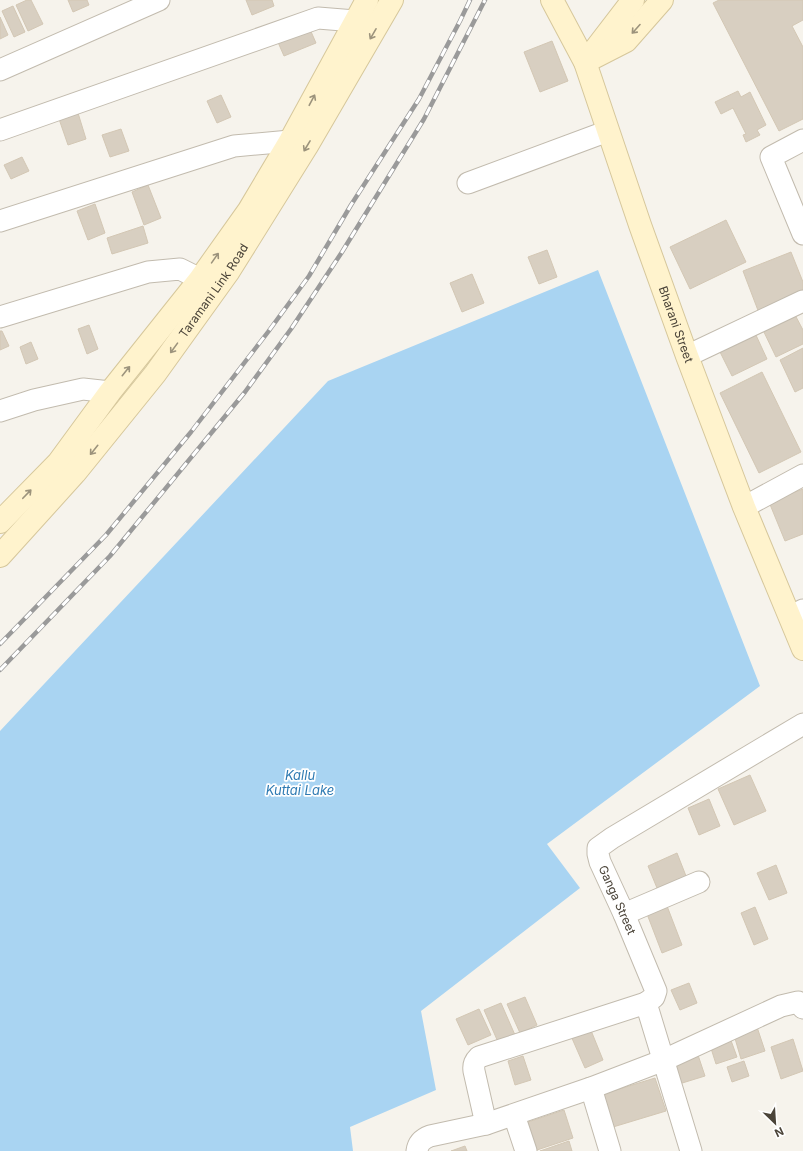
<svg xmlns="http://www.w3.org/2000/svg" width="803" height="1151" viewBox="0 0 803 1151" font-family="Inter,sans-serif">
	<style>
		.water { fill: #a9d4f2 }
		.building { fill: #d8cfc1; stroke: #d3c7b4 }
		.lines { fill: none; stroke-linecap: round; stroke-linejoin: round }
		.street-casing { stroke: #c2bbae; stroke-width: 23 }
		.secondary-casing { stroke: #d6c79b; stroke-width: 24 }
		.street { stroke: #fff; stroke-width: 21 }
		.secondary { stroke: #fff3cd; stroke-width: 22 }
		.rail-casing { stroke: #9a9a9a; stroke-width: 4.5 }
		.rail { stroke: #fff; stroke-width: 3; stroke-dasharray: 9; stroke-linecap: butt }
		.oneway { stroke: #9c937c }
		.labels { text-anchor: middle; stroke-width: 3.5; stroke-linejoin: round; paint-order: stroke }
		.street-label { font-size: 12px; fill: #4b4439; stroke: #fff }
		.water-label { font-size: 13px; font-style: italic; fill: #2e7ab2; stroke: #fff }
	</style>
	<rect width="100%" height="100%" fill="#f6f3ec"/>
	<path class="water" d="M 598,270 L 760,686 L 547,844 L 580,888 L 421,1011 L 436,1090 L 350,1127 L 353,1151 L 0,1151 L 0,731 L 328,381 Z"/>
	<g class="building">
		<path d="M 27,0 L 31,0 L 43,24 L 28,31 L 16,5 Z"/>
		<path d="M 68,0 L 87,0 L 89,5 L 73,12 Z"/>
		<path d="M 246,0 L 272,0 L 274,6 L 252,15 Z"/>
		<path d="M 719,0 L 803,0 L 803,20 L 792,26 L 803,47 L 803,119 L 779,131 L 713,3 Z"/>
		<path d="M 13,6 L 25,32 L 14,37 L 2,11 Z"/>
		<path d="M 0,17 L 8,35 L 0,39 Z"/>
		<path d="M 309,27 L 316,43 L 284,56 L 277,40 Z"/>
		<path d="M 552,41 L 568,81 L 540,92 L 524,52 Z"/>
		<path d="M 738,91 L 741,97 L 750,92 L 766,125 L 757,130 L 760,135 L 746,142 L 743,135 L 746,134 L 733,108 L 721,114 L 715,102 Z"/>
		<path d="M 221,95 L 231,117 L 217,123 L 207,101 Z"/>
		<path d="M 78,113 L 86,139 L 68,145 L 59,119 Z"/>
		<path d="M 121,129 L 129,151 L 110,157 L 102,135 Z"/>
		<path d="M 22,157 L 29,171 L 11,179 L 4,165 Z"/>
		<path d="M 148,185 L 161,218 L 144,225 L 132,192 Z"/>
		<path d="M 95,204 L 105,233 L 88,240 L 77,211 Z"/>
		<path d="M 726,220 L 746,262 L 690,289 L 670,247 Z"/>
		<path d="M 143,226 L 148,243 L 112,254 L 107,238 Z"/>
		<path d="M 547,250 L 557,277 L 539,284 L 528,257 Z"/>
		<path d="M 791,252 L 803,282 L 803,295 L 759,313 L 743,271 Z"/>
		<path d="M 472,274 L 484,303 L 462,312 L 450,283 Z"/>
		<path d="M 794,313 L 803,330 L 803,344 L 776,357 L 762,328 Z"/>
		<path d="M 89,325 L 98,349 L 87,354 L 78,329 Z"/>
		<path d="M 0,331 L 2,331 L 9,346 L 0,350 Z"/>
		<path d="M 755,333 L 767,359 L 732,376 L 719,350 Z"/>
		<path d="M 31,342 L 38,359 L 26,364 L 20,347 Z"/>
		<path d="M 803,348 L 803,388 L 795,392 L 780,360 Z"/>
		<path d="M 762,372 L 801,452 L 759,473 L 720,393 Z"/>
		<path d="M 803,489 L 803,534 L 785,541 L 769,502 Z"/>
		<path d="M 750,775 L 766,811 L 734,825 L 718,789 Z"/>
		<path d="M 709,799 L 720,826 L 699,835 L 688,808 Z"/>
		<path d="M 677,853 L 686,876 L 657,888 L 648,866 Z"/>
		<path d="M 776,865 L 787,893 L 769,900 L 757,873 Z"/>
		<path d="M 667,906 L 682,945 L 662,953 L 647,914 Z"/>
		<path d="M 755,907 L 768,939 L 754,945 L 741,913 Z"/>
		<path d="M 689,983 L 697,1003 L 680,1010 L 671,990 Z"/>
		<path d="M 525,997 L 537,1025 L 520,1033 L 507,1004 Z"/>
		<path d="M 501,1003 L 515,1035 L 498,1042 L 484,1010 Z"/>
		<path d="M 479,1009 L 491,1035 L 468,1045 L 456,1019 Z"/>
		<path d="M 757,1027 L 765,1051 L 741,1059 L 734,1035 Z"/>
		<path d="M 590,1028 L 603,1060 L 585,1068 L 571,1036 Z"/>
		<path d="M 729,1035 L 737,1057 L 716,1064 L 709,1042 Z"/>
		<path d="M 793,1039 L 803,1071 L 781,1079 L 771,1047 Z"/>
		<path d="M 697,1052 L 705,1076 L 679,1084 L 671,1059 Z"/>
		<path d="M 523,1056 L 531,1080 L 515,1085 L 508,1061 Z"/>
		<path d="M 744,1061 L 749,1076 L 732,1082 L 727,1067 Z"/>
		<path d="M 655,1078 L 666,1111 L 613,1127 L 603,1094 Z"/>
		<path d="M 564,1110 L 573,1138 L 534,1151 L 522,1124 Z"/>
		<path d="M 569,1141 L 572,1151 L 540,1151 Z"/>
		<path d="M 465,1146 L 467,1151 L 451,1151 Z"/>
	</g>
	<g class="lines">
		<g class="street-casing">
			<g id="street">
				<path d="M 0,70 L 159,0"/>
				<path d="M 0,130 L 318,18 L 355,21"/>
				<path d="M 803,140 L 771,157 L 803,234"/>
				<path d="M 468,183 L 608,131"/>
				<path d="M 0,221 L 234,146 L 290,141"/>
				<path d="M 0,317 L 148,272 L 180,269 L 200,279"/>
				<path d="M 687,356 L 803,301"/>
				<path d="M 0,411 L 34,400 L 83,389 L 110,392"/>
				<path d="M 744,507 L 803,475"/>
				<path d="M 790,617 L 803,610"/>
				<path d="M 624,914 L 699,882"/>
				<path d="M 591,1088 L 610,1151"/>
				<path d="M 514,1115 L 526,1151"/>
				<path d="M 486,1124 L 474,1071 C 473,1064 475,1061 479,1057 L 646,1003"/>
				<path d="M 417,1151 C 418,1143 422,1139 430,1136 L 486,1124 L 591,1088 L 664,1060 L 781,1006 L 798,1002 L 803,1008"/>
				<path d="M 691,1151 L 646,1003 L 654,997 L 656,991 L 624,914 L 600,862 L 598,854 L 598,848 L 612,838 L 803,724"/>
			</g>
		</g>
		<g class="secondary-casing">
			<g id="secondary">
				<path id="s1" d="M 552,0 L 585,62 L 640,225 L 687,356 L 744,507 L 803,649"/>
				<path d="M 590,56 L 633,0"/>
				<path d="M 585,62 L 626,41 L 662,0"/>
				<path d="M 0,522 L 58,463 L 110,392 L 200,279 L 249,210 L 290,141 L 367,0"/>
				<path id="s2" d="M 0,556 L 75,473 L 155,374 L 229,271 L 307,146 L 392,0"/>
			</g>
		</g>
		<use href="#street" class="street"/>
		<use href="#secondary" class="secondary"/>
		<g class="rail-casing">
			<g id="rail">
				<path d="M 0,644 L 106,535 L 191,432 L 268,332 L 309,276 L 351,205 L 419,99 L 460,21 L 470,0"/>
				<path d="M 0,670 L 110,556 L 245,392 L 291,329 L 342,252 L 424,119 L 485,0"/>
			</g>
		</g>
		<use href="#rail" class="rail"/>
	</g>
	<defs><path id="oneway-shaft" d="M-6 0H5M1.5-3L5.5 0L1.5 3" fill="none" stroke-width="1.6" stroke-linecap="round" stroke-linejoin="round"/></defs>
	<g class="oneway">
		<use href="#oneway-shaft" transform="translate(636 29) rotate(132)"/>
		<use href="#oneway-shaft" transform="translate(373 34) rotate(120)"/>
		<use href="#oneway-shaft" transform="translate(312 100) rotate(-62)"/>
		<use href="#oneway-shaft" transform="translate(307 146) rotate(121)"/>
		<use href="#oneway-shaft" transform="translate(215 258) rotate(-55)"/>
		<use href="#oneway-shaft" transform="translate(174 348) rotate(126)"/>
		<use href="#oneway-shaft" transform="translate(126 371) rotate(-51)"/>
		<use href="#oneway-shaft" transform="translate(94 450) rotate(129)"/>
		<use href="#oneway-shaft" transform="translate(27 494) rotate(-46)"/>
	</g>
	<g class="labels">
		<g class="street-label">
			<text dy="4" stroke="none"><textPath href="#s2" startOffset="341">Taramani Link Road</textPath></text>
			<text dy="4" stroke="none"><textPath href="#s1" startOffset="348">Bharani Street</textPath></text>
			<text transform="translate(617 900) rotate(66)" y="4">Ganga Street</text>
		</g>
		<g class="water-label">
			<text x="300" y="780">Kallu<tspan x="300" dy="15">Kuttai Lake</tspan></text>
		</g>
	</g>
	<g transform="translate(775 1123) rotate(155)" stroke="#ffffff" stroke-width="3" paint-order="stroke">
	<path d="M0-3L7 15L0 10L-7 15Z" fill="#4b4439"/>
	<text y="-6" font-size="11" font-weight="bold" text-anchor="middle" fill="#4b4439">N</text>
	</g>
</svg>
